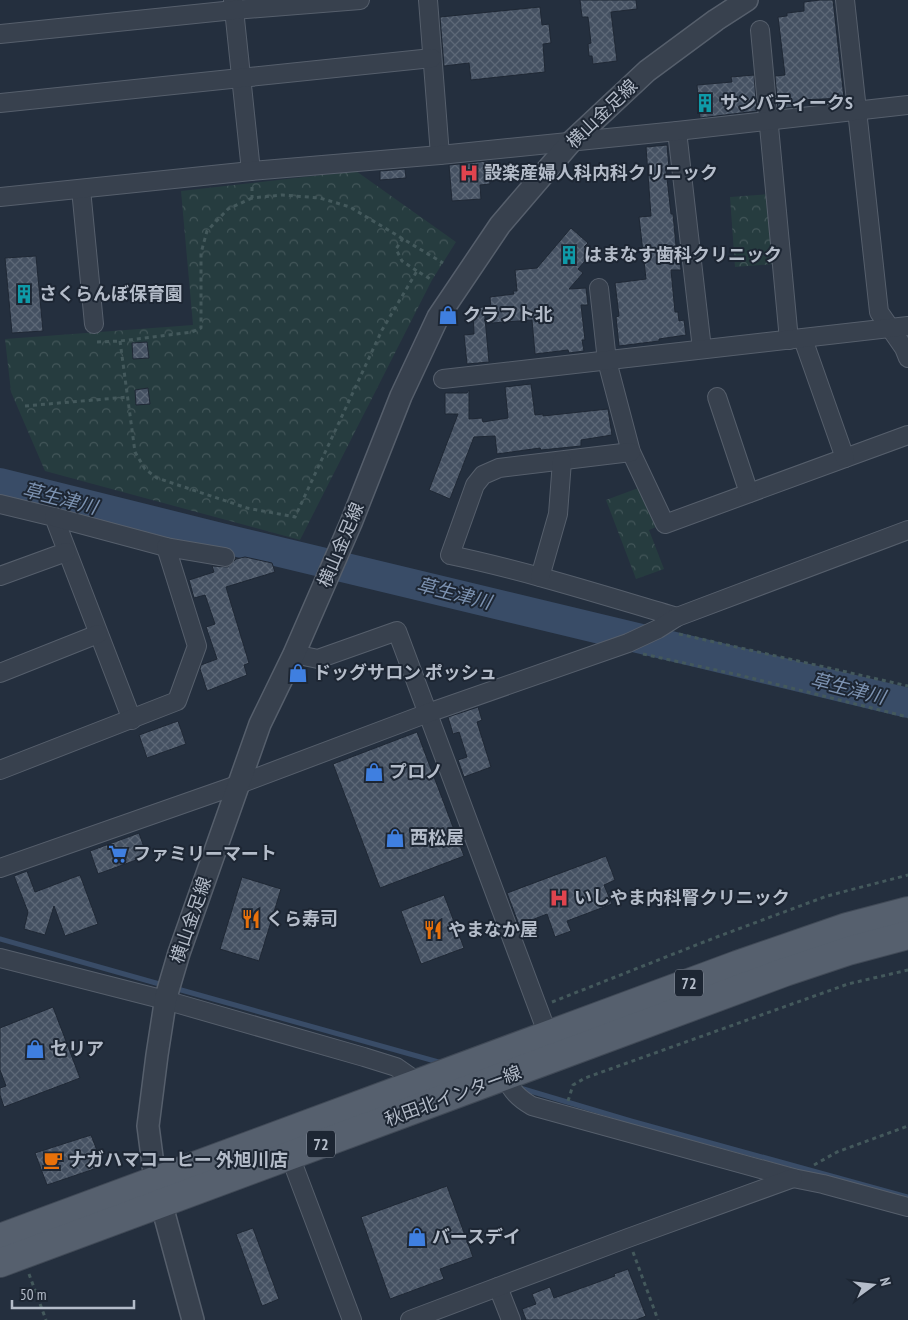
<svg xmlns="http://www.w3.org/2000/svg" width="908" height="1320" viewBox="0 0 908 1320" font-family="'PT Sans Narrow','Noto Sans JP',sans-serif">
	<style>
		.forest { fill: url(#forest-crowns) }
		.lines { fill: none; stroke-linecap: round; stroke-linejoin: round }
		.stream { stroke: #394c67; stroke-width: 5 }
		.river { stroke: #394c67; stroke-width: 30 }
		.building { fill: url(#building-cross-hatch); stroke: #1f2835 }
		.minor-casing { stroke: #565f6c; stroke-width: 20 }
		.tertiary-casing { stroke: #565f6c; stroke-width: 24 }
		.primary-casing { stroke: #414a57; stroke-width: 30 }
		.path { stroke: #44595c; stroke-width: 3; stroke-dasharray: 4 4; stroke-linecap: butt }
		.minor { stroke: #38414e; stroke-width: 18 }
		.tertiary { stroke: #38414e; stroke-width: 21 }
		.primary { stroke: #56606e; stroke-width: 28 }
		.labels { text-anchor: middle; stroke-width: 4; stroke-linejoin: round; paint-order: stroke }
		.shield { fill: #1d2633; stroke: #878f9c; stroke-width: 1 }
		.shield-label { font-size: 16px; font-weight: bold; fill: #b4bcc9 }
		.poi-label { font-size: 18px; font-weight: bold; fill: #b4bcc9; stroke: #1d2633; text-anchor: start }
		.street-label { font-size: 18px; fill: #b4bcc9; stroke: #1d2633 }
		.water-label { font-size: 19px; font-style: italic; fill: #7c92b1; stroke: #1d2633 }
	</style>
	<defs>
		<pattern id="forest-crowns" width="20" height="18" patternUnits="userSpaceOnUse" patternTransform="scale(1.25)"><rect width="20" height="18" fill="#263c3f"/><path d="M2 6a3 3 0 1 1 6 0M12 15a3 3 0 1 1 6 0" fill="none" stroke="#435659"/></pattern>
		<pattern id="building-cross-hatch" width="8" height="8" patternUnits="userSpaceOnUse" patternTransform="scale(1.25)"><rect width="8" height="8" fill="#455162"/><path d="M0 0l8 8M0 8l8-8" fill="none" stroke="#5d6877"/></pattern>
	</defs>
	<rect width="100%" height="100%" fill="#242f3e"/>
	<g class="forest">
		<path d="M 356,171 L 456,242 L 432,280 L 300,540 L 45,471 L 11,392 L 5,339 L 193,325 L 181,191 Z"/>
		<path d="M 770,194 L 775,264 L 735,267 L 730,197 Z"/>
		<path d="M 641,487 L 656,527 L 649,530 L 664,569 L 636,579 L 606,500 Z"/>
	</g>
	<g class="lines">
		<g class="stream">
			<path d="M 0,939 L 163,985"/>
			<path d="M 174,988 L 442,1063"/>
			<path d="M 520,1088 L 631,1121 L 908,1197"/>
		</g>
		<path class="river" d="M 0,483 L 221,538 L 908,703"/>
	</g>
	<g class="building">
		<path d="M 580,0 L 636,0 L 637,9 L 611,12 L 617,61 L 593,64 L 592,56 L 589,56 L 588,44 L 591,43 L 588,17 L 582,17 Z"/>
		<path d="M 820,0 L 833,0 L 844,98 L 800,100 L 800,106 L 778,109 L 775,76 L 785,75 L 778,17 L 787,16 L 787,13 L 804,11 L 804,2 Z"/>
		<path d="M 540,7 L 542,25 L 549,24 L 551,43 L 543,44 L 545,72 L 471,80 L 469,63 L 444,66 L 440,17 Z"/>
		<path d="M 754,75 L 757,111 L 700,118 L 697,85 L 732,82 L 731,77 Z"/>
		<path d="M 667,145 L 669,168 L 666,169 L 671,214 L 673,214 L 676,246 L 679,246 L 681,270 L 671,270 L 675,312 L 678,312 L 679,321 L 684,320 L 686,335 L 659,339 L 659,341 L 619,346 L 616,317 L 619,316 L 615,283 L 646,279 L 639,217 L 651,216 L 646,147 Z"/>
		<path d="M 488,161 L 490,184 L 480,185 L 481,199 L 452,201 L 449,165 Z"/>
		<path d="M 405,169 L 406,178 L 380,180 L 380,171 Z"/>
		<path d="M 571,228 L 588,243 L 584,247 L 592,253 L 578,269 L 583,273 L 569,289 L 586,288 L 588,305 L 581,305 L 585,340 L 582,340 L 584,351 L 569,353 L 568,350 L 535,354 L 532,320 L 492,323 L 490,297 L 514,294 L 513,291 L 517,291 L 515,270 L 537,268 Z"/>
		<path d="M 36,256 L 43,331 L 12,333 L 5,258 Z"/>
		<path d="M 484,307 L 489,362 L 467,364 L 464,335 L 474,334 L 473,308 Z"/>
		<path d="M 147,342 L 149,358 L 133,359 L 132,343 Z"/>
		<path d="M 531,384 L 535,415 L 543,414 L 543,416 L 608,409 L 612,435 L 581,440 L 581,446 L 541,450 L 540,448 L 497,454 L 495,436 L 474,437 L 450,499 L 429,490 L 458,414 L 445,414 L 445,393 L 467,393 L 469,390 L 469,419 L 482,418 L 483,422 L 508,418 L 505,387 Z"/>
		<path d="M 148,388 L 150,404 L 136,405 L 135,390 Z"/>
		<path d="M 245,557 L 272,563 L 275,572 L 226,587 L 249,663 L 244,665 L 247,675 L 207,691 L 200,669 L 201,665 L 217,659 L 206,627 L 215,624 L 205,595 L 194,598 L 189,580 L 214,572 L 212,566 L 228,567 L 236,559 Z"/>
		<path d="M 478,707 L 482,720 L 477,722 L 491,767 L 464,777 L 458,760 L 467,757 L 459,732 L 453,734 L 448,717 Z"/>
		<path d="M 178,721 L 186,744 L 147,758 L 139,735 Z"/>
		<path d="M 417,732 L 464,856 L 380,888 L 333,764 Z"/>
		<path d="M 139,833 L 147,856 L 98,874 L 90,851 Z"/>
		<path d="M 606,856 L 615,880 L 604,885 L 612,904 L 567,921 L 571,931 L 555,937 L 547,914 L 519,925 L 507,893 Z"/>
		<path d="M 27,871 L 35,892 L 80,875 L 98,924 L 65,936 L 54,906 L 45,935 L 24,929 L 28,912 L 14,876 Z"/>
		<path d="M 242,877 L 281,889 L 259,961 L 220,949 Z"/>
		<path d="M 444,895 L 464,948 L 421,964 L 401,911 Z"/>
		<path d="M 53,1007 L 80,1078 L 4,1107 L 0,1095 L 0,1088 L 6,1086 L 0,1070 L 0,1028 Z"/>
		<path d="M 91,1135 L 103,1166 L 47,1185 L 35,1153 Z"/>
		<path d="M 447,1186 L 473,1257 L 440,1269 L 444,1279 L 390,1299 L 361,1217 Z"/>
		<path d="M 253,1228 L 279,1299 L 262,1306 L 236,1234 Z"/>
		<path d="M 628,1269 L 646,1316 L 636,1320 L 526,1320 L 522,1309 L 536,1304 L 532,1294 L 550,1287 L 554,1298 L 615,1276 L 614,1274 Z"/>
	</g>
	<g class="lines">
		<g class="minor-casing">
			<g id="minor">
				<path d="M 233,0 L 251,171"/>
				<path d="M 428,0 L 440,155"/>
				<path d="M 845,0 L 879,312 L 904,348 L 908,358"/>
				<path d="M 760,30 L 789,340"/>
				<path d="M 0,34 L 234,10 L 360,0"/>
				<path d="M 0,103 L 432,58"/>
				<path d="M 677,131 L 702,349"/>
				<path d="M 81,189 L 94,324"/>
				<path d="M 0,197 L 251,171 L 440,155 L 677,131 L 908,105"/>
				<path d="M 599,288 L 607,361 L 631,452 L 665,524 L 908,435"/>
				<path d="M 803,339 L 845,458"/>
				<path d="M 443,379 L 908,326"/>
				<path d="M 717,397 L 749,493"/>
				<path d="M 631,452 L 499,468 L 483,475 L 475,485 L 450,555 C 527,571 602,595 677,617"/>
				<path d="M 0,504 L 54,517 L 132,720"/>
				<path d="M 54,517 L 166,547"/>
				<path d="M 0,576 L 66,552"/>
				<path d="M 540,577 L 558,514 L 562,461"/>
				<path d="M 294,654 L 318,659 L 397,631 L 548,1035"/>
				<path d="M 0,673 L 98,634"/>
				<path d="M 0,770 L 177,701 L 197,646 L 166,547 L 225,557"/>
				<path d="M 0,868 L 237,785 L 428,713 L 628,643 L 658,629 L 677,617 L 908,530"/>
				<path d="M 0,958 L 165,1000 L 364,1057 L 396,1067 L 419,1083"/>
				<path d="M 505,1077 C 512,1091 518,1098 532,1106 L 793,1178 L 823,1184 L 908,1207"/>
				<path d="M 290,1156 L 352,1320"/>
				<path d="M 498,1287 L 511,1320"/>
				<path d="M 410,1320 L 628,1238 L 793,1178"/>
			</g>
		</g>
		<g class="tertiary-casing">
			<path id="tertiary" d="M 193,1320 L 155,1180 L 148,1126 L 157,1055 L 166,997 L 179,953 L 260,724 L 294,654 L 351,523 L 401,396 L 438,317 L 500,225 L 571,142 L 647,71 L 716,20 L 747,0"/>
		</g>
		<g class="primary-casing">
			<g id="primary">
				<path d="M 0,1238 L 737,965 L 847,927 L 908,911"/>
				<path d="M 0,1263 L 785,972 L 848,951 L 908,935"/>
			</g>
		</g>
		<g class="path">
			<path d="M 252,187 L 252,198 L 282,195 L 320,198 L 350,207 L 443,263"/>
			<path d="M 403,238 L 396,249 L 402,261 L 417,271"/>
			<path d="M 120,341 L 135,452 L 145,469 L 157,478 L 247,508 L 295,517 L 382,330 L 417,271 L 432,280"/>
			<path d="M 97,342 L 120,341 L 192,332 L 201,328 L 201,253 L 207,231 L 228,209 L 252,198"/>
			<path d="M 25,406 L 128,397"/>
			<path d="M 679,634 L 908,686"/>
			<path d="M 643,654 L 739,675 L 908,717"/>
			<path d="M 552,1002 L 714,938 L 827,896 L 908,875"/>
			<path d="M 568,1101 L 573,1085 L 585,1078 L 848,984 L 908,970"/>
			<path d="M 814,1165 L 837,1152 L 908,1126"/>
			<path d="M 633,1252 L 658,1320"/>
			<path d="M 29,1274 L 46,1320"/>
		</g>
		<use href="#minor" class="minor"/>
		<use href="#tertiary" class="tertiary"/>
		<use href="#primary" class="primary"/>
	</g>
	<defs>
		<g id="building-bare" transform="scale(1.5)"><path d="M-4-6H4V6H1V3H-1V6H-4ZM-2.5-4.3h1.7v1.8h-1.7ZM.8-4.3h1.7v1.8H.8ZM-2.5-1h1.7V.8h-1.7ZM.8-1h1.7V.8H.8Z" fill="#0f9aa8" stroke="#1d2633" stroke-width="2.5" paint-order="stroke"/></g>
		<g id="hospital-bare" transform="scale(1.5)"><path d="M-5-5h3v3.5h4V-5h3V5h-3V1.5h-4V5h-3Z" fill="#e0444e" stroke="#1d2633" stroke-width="2.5" paint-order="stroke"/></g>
		<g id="shop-bare" transform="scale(1.5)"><path d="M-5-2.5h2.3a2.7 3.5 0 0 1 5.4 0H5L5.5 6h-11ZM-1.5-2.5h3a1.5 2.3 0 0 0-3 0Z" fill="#3f7fe0" stroke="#1d2633" stroke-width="2.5" paint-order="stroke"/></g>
		<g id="supermarket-bare" transform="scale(1.5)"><path d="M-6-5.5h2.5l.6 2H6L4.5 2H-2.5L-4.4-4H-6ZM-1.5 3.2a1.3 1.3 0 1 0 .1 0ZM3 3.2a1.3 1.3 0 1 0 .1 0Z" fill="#3f7fe0" stroke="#1d2633" stroke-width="2.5" paint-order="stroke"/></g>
		<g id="restaurant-bare" transform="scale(1.5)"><path d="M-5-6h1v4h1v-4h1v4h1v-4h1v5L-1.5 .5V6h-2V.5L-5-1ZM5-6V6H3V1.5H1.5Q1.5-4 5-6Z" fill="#e8710a" stroke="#1d2633" stroke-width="2.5" paint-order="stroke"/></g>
		<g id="cafe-bare" transform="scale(1.5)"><path d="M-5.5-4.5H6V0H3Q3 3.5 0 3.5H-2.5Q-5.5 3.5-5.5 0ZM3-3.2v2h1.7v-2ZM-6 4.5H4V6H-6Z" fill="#e8710a" stroke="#1d2633" stroke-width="2.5" paint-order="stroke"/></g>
	</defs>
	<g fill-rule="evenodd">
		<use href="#building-bare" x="705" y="103"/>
		<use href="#hospital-bare" x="469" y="173"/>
		<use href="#building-bare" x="569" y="255"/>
		<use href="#building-bare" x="24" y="294"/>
		<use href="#shop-bare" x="448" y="315"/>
		<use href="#shop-bare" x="298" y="673"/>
		<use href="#shop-bare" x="374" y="772"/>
		<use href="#shop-bare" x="395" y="838"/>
		<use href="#supermarket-bare" x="118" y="854"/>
		<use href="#hospital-bare" x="559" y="898"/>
		<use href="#restaurant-bare" x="251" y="919"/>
		<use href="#restaurant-bare" x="433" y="930"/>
		<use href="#shop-bare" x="35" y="1049"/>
		<use href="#cafe-bare" x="53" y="1160"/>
		<use href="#shop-bare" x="417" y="1237"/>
	</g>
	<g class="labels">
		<g class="shield">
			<rect x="675" y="969.5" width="28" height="27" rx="4"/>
			<rect x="307" y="1130.5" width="28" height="27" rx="4"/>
		</g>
		<g class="shield-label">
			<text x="689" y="989">72</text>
			<text x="321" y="1150">72</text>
		</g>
		<g class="poi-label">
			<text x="720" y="109">サンバティークS</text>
			<text x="484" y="179">設楽産婦人科内科クリニック</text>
			<text x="584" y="261">はまなす歯科クリニック</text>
			<text x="39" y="300">さくらんぼ保育園</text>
			<text x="463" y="321">クラフト北</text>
			<text x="313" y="679">ドッグサロン ポッシュ</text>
			<text x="389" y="778">プロノ</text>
			<text x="410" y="844">西松屋</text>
			<text x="133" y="860">ファミリーマート</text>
			<text x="574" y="904">いしやま内科腎クリニック</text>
			<text x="266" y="925">くら寿司</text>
			<text x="448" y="936">やまなか屋</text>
			<text x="50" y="1055">セリア</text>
			<text x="68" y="1166">ナガハマコーヒー 外旭川店</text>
			<text x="432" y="1243">バースデイ</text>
		</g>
		<g class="street-label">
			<text transform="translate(602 114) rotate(-44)" y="6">横山金足線</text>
			<text transform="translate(341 545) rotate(-67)" y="6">横山金足線</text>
			<text transform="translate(191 920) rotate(-71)" y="6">横山金足線</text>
			<text transform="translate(453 1096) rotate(-20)" y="6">秋田北インター線</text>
		</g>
		<g class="water-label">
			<text transform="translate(60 498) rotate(14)" y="7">草生津川</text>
			<text transform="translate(454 593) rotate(14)" y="7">草生津川</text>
			<text transform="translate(848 688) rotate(14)" y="7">草生津川</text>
		</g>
	</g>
	<g transform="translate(873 1285) rotate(75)" stroke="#1d2633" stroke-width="4" paint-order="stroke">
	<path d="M0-4L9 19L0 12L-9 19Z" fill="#b4bcc9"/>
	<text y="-8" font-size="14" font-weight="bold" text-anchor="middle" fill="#b4bcc9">N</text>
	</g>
	<path d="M12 1300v8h122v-8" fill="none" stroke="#b4bcc9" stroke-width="2.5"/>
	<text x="20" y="1300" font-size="15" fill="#b4bcc9" stroke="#1d2633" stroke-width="4" paint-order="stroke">50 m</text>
</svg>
